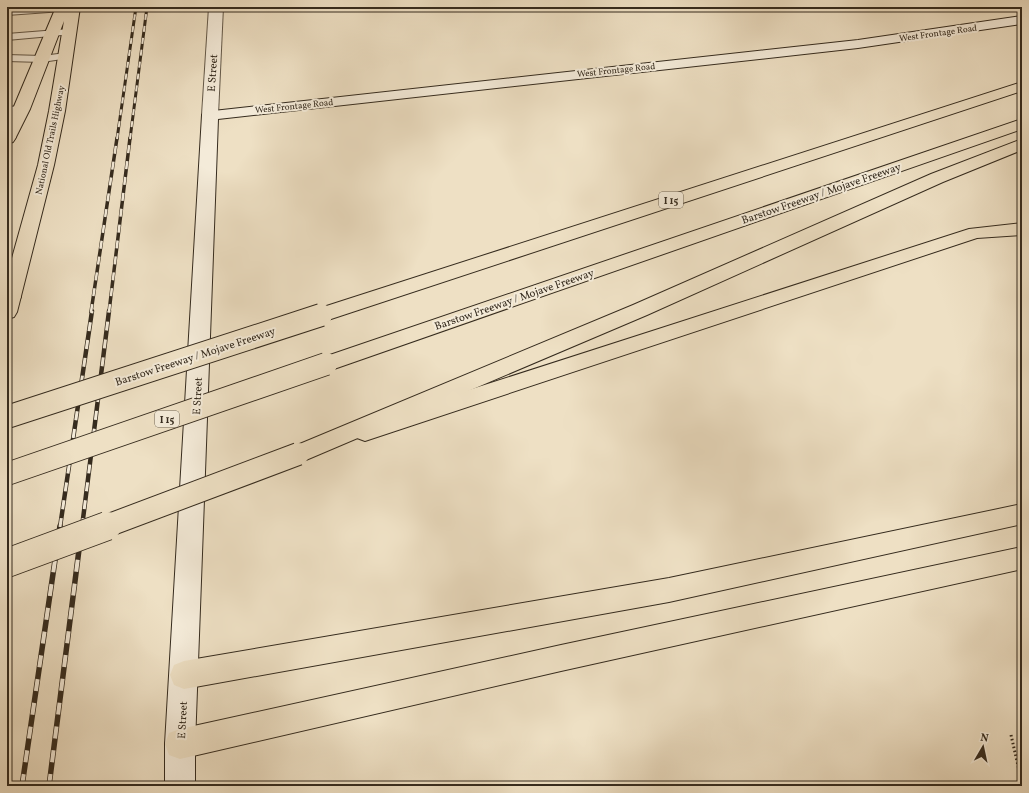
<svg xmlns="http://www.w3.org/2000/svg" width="1029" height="793" viewBox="0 0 1029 793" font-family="Vollkorn,serif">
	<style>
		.building { fill: #d9a793; stroke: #352b1e }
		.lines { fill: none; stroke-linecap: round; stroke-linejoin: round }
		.lane-casing { stroke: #635848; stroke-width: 2 }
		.street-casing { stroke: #635848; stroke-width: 2 }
		.secondary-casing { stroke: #352b1e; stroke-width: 2 }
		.primary-casing { stroke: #352b1e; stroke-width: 2 }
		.highway-casing { stroke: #352b1e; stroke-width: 2 }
		.path { stroke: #352b1e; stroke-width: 3; stroke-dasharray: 1.5 2.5; stroke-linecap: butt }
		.lane { fill: #f4ebd9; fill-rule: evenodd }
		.street { fill: #f4ebd9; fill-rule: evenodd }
		.secondary { fill: #f4ebd9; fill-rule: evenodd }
		.primary { fill: #eee0c4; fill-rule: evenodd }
		.highway { fill: #eee0c4; fill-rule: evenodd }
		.rail-far3-casing { stroke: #352b1e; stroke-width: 3 }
		.rail-far2-casing { stroke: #352b1e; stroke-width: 3.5 }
		.rail-far1-casing { stroke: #352b1e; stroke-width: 4.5 }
		.rail-casing { stroke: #352b1e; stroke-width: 5.5 }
		.rail-far3 { stroke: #f4ebd9; stroke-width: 2; stroke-dasharray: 6; stroke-linecap: butt }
		.rail-far2 { stroke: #f4ebd9; stroke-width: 2.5; stroke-dasharray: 8; stroke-linecap: butt }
		.rail-far1 { stroke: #f4ebd9; stroke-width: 3; stroke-dasharray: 9; stroke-linecap: butt }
		.rail { stroke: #f4ebd9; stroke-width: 4; stroke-dasharray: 12; stroke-linecap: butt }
		.primary-bridge-far1-casing { stroke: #352b1e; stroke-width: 24; stroke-linecap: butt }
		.primary-bridge-casing { stroke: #352b1e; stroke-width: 30; stroke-linecap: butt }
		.highway-bridge-casing { stroke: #352b1e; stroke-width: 24; stroke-linecap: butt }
		.primary-bridge-far1 { stroke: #eee0c4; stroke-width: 22 }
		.primary-bridge { stroke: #eee0c4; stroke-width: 28 }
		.highway-bridge { stroke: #eee0c4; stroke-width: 22 }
		.labels { text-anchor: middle; stroke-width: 4; stroke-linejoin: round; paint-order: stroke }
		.far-street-label { font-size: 9px; fill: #352b1e; stroke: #f4ebd9 }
		.shield { fill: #f4ebd9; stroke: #6e6556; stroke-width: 1 }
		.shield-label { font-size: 10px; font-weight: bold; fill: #352b1e }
		.street-label { font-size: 11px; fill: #352b1e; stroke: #f4ebd9 }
	</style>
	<rect width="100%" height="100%" fill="#eee0c4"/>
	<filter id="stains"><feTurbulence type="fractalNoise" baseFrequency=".005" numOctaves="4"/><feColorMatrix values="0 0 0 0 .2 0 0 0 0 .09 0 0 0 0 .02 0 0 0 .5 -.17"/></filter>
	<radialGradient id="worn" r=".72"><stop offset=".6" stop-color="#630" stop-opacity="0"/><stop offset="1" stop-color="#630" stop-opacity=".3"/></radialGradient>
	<path class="building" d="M 442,782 L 443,786 L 411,786 Z"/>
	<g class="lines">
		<g class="lane-casing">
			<g id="lane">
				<path d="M 42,7 L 67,8 L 63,11 L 7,15 L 7,9 Z"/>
				<path d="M 70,29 L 74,32 L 73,34 L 7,40 L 7,34 Z"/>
				<path d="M 66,53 L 69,54 L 71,56 L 69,58 L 42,62 L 7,61 L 7,55 L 42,56 Z"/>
				<path d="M 22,106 L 27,109 L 25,111 L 7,113 L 7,107 Z"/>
			</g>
		</g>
		<g class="street-casing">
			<path id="street" d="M 209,7 L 223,7 L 218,115 L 216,118 L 210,120 L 204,118 L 202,115 Z"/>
		</g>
		<g class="secondary-casing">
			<path id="secondary" d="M 1022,16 L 1022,24 L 858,48 L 218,119 L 195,744 L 195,786 L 165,786 L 165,744 L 202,115 L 204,112 L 858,40 Z"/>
		</g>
		<g class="primary-casing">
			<g id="primary">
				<path d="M 56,7 L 80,7 L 65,111 L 54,165 L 17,312 L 14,317 L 7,319 L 7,276 L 38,165 L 49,111 L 64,21 L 30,109 L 15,139 L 13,142 L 7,144 L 7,123 Z"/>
				<path d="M 1022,223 L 1022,235 L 977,238 L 365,441 L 357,438 L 354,432 L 357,426 L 969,229 Z"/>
				<path d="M 1022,504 L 1022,524 L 669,602 L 184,689 L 174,685 L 170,675 L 174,665 L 184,661 L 669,578 Z"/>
			</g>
		</g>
		<g class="highway-casing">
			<g id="highway">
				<path d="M 1022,82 L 1022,91 L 328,320 L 321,322 L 314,320 L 311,315 L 314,310 Z"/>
				<path d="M 1022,119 L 1022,129 L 334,369 L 326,372 L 318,369 L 315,364 L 318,359 Z"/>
				<path d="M 7,132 L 14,134 L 16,137 L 13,141 L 7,143 Z"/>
				<path d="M 1022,139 L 1022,150 L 943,182 L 647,315 L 306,460 L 298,463 L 290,460 L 286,454 L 290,448 L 633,305 L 931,174 Z"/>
				<path d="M 16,266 L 23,268 L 26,272 L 23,276 L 7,279 L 7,267 Z"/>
				<path d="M 7,290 L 18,292 L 21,297 L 18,302 L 7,304 Z"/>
				<path d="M 1022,547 L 1022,569 L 561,671 L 180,759 L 169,755 L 165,744 L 169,733 L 180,729 L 561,645 Z"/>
			</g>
		</g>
		<path class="path" d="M 1011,735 L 1022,783"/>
		<use href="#lane" class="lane"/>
		<use href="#street" class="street"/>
		<use href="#secondary" class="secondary"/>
		<use href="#primary" class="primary"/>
		<use href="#highway" class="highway"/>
		<g class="rail-far3-casing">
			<g id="rail-far3">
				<path d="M 117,139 L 136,7"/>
				<path d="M 130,139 L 147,7"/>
			</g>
		</g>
		<g class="rail-far2-casing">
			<g id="rail-far2">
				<path d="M 91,312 L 117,138"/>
				<path d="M 109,312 L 130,138"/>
			</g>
		</g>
		<g class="rail-far1-casing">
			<g id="rail-far1">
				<path d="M 60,527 L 92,311"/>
				<path d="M 82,527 L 109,311"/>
			</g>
		</g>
		<g class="rail-casing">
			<g id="rail">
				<path d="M 22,786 L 60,526"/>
				<path d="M 49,786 L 82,526"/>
			</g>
		</g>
		<use href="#rail-far3" class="rail-far3"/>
		<use href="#rail-far2" class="rail-far2"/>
		<use href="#rail-far1" class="rail-far1"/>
		<use href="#rail" class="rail"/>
		<g class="primary-bridge-far1-casing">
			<path id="primary-bridge-far1" d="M 104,527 L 298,454"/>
		</g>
		<g class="primary-bridge-casing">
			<path id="primary-bridge" d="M 7,563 L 107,526"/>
		</g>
		<g class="highway-bridge-casing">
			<g id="highway-bridge">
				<path d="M 7,417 L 321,315"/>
				<path d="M 7,474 L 326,364"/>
			</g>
		</g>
		<use href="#primary-bridge-far1" class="primary-bridge-far1"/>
		<use href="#primary-bridge" class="primary-bridge"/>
		<use href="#highway-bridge" class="highway-bridge"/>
	</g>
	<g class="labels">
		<g class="far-street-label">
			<text transform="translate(938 33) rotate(-8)" y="3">West Frontage Road</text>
			<text transform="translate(616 70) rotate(-6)" y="3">West Frontage Road</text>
			<text transform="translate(294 106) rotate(-6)" y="3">West Frontage Road</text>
			<text transform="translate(50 140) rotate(-78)" y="3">National Old Trails Highway</text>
		</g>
		<g class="shield">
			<rect x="659" y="192" width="24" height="16" rx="3"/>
			<rect x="155" y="411" width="24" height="16" rx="3"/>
		</g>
		<g class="shield-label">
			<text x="671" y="204">I 15</text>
			<text x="167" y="423">I 15</text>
		</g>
		<g class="street-label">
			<text transform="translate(212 73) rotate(-86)" y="4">E Street</text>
			<text transform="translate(821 193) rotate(-19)" y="4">Barstow Freeway / Mojave Freeway</text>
			<text transform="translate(514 299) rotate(-19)" y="4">Barstow Freeway / Mojave Freeway</text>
			<text transform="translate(195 356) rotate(-18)" y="4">Barstow Freeway / Mojave Freeway</text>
			<text transform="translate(197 396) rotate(-87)" y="4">E Street</text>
			<text transform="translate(182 720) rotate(-87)" y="4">E Street</text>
		</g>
	</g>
	<rect width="1029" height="793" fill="none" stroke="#eee0c4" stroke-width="24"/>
	<rect x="8" y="8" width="1013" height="777" fill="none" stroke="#352b1e" stroke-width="2"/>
	<rect x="12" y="12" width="1005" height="769" fill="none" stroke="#352b1e"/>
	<g transform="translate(983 747) rotate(9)" stroke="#f4ebd9" stroke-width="3" paint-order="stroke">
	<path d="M0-3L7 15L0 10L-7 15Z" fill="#352b1e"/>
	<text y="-6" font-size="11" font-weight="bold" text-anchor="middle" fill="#352b1e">N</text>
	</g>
	<rect width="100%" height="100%" filter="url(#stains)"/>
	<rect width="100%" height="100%" fill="url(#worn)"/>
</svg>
